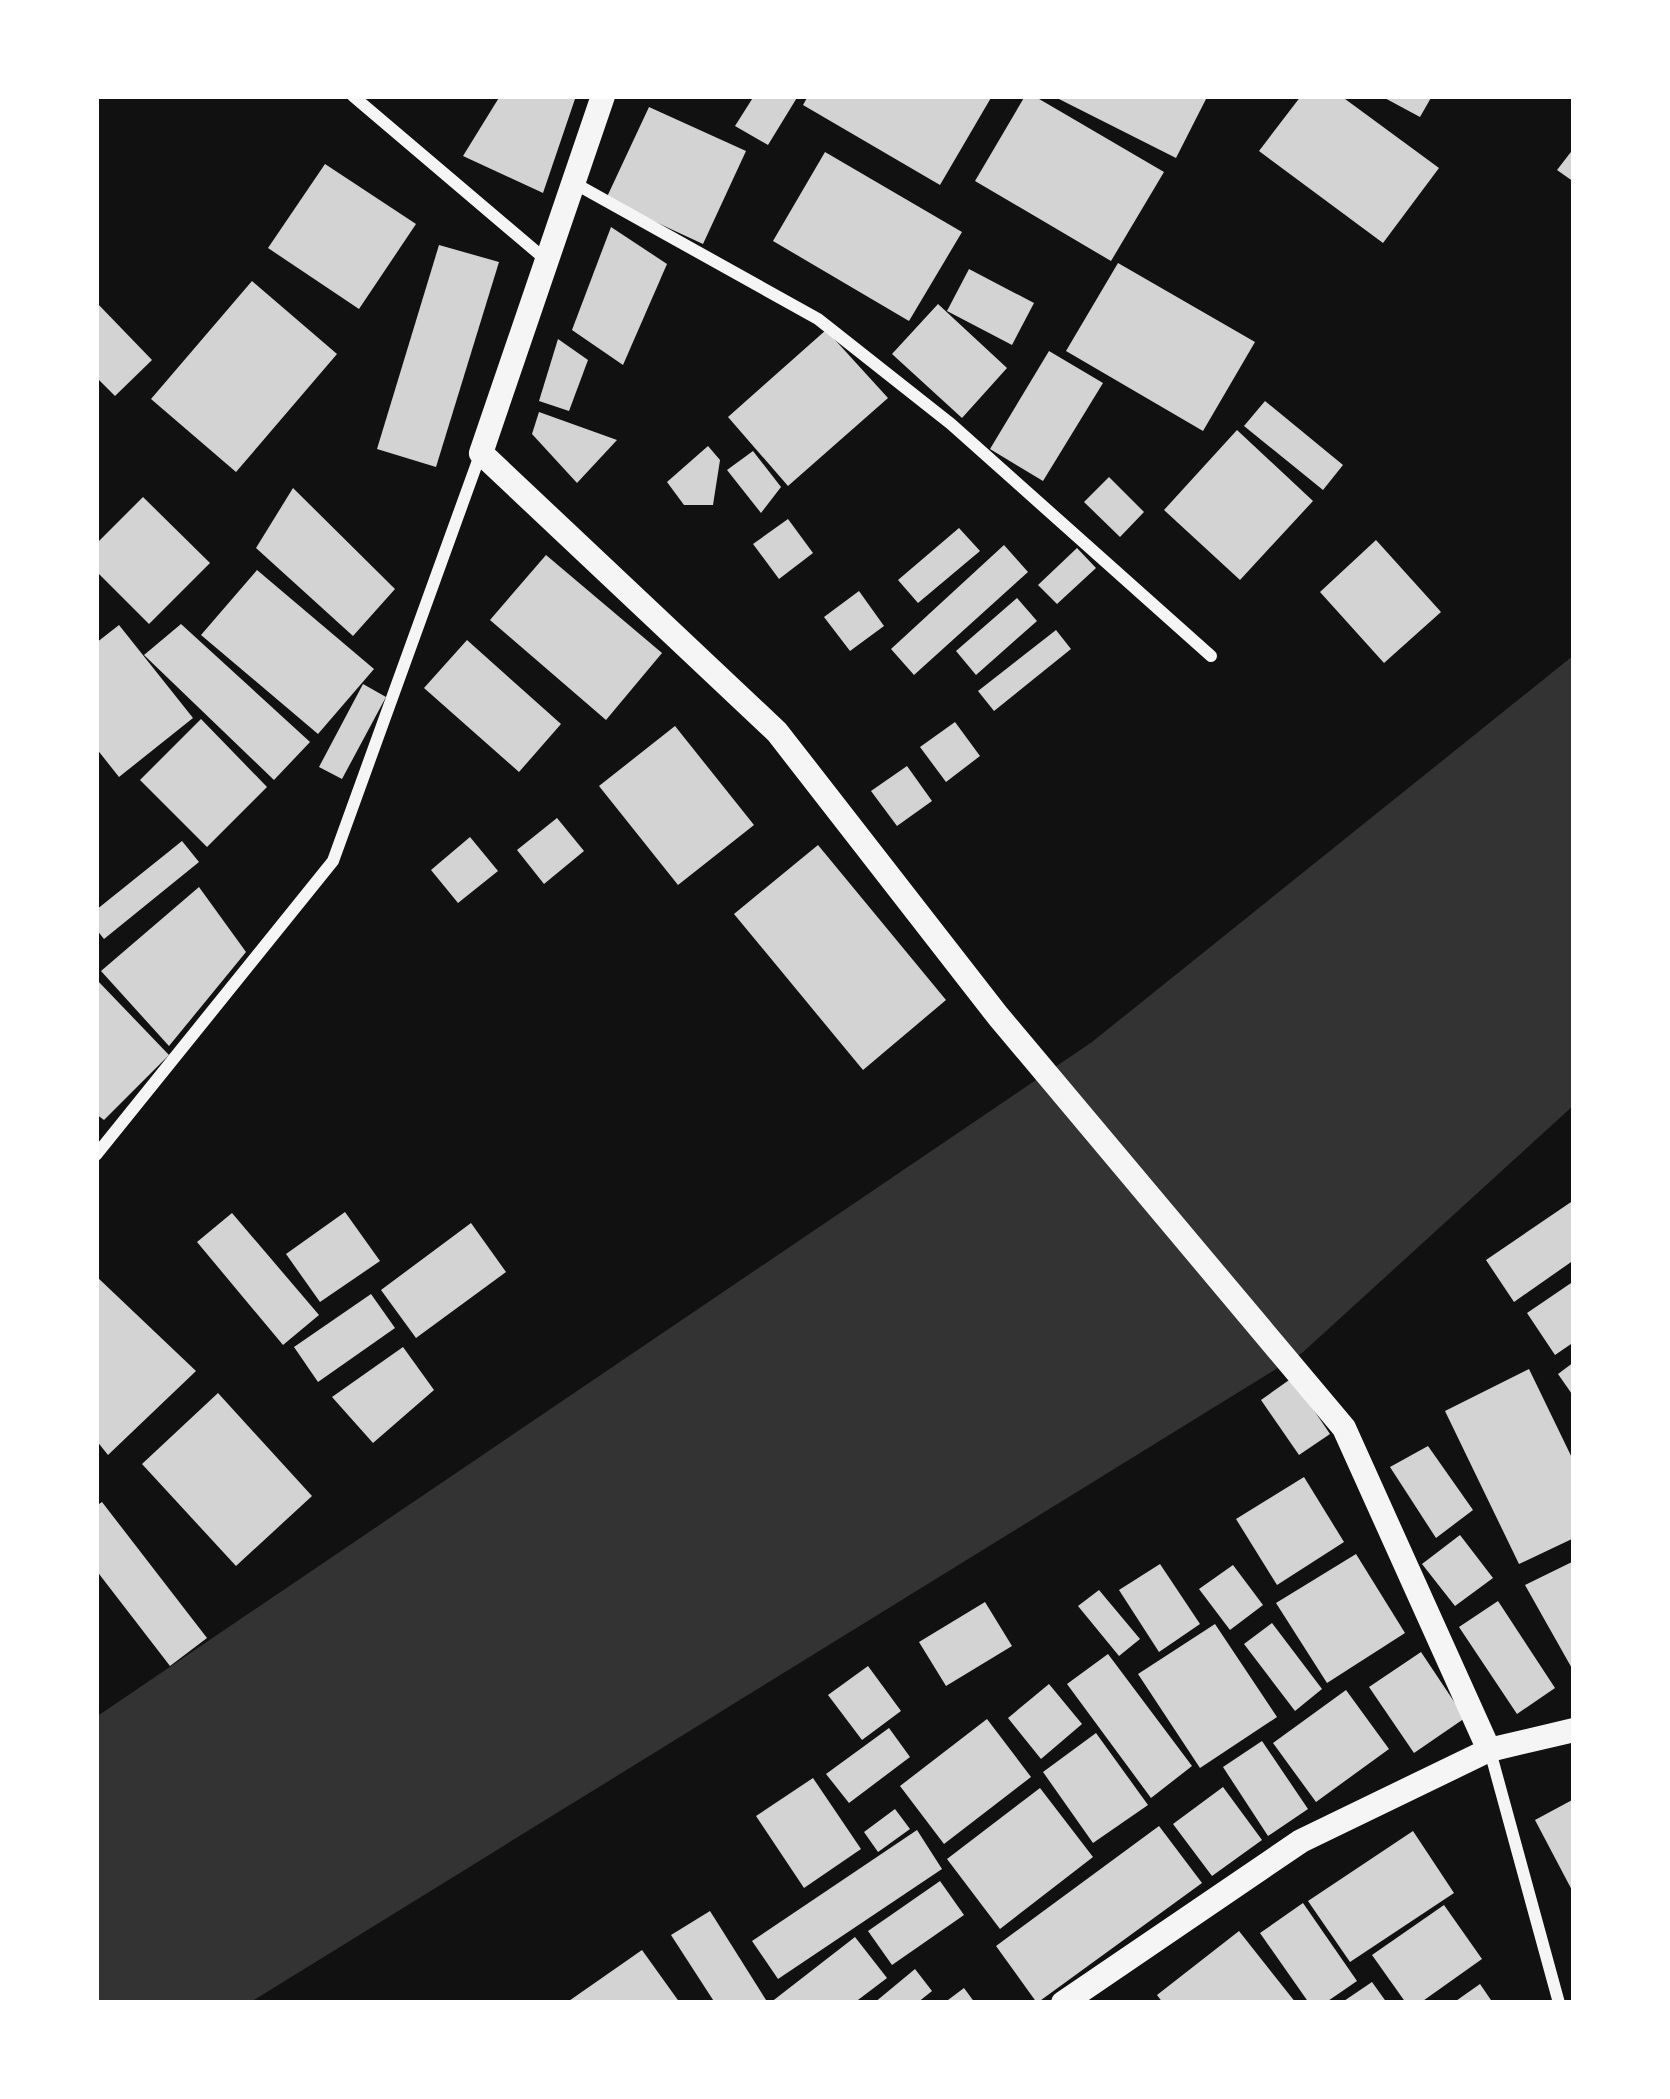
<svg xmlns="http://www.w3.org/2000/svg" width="1670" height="2099" viewBox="0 0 1670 2099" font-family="Helvetica,sans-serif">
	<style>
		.water { fill: #333 }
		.building { fill: #d3d3d3 }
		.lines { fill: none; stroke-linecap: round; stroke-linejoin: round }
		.minor { stroke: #f5f5f5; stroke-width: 12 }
		.secondary { stroke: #f5f5f5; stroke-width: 24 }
	</style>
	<rect width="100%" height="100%" fill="#111"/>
	<path class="water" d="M 1574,655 L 1574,1105 L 1302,1353 L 249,2003 L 96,2003 L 96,1717 L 1092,1042 Z"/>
	<g class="building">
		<path d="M 500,96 L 576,96 L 543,193 L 463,156 Z"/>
		<path d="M 754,96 L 798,96 L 768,145 L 735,126 Z"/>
		<path d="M 808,96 L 992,96 L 940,185 L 803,105 Z"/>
		<path d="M 1025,96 L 1034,96 L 1164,172 L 1111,261 L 975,181 Z"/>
		<path d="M 1053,96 L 1200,96 L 1206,99 L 1176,158 Z"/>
		<path d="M 1301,96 L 1341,96 L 1439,168 L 1383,243 L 1259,151 Z"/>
		<path d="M 1381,96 L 1432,96 L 1420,117 Z"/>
		<path d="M 649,107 L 746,151 L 703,244 L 606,199 Z"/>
		<path d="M 1574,148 L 1574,182 L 1557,170 Z"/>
		<path d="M 825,152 L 962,232 L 909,321 L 773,241 Z"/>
		<path d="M 325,164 L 416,224 L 359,309 L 268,248 Z"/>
		<path d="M 611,227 L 667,264 L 623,365 L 572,330 Z"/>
		<path d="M 439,245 L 499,262 L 436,467 L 377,449 Z"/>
		<path d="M 1118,263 L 1255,342 L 1203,431 L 1066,351 Z"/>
		<path d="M 969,269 L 1034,303 L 1012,345 L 947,311 Z"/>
		<path d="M 252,281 L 337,354 L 236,472 L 151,399 Z"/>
		<path d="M 96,302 L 152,360 L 115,396 L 96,377 Z"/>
		<path d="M 938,304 L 1007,368 L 962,418 L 892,354 Z"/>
		<path d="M 826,330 L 888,398 L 788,486 L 728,417 Z"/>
		<path d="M 558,339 L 588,360 L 569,411 L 539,401 Z"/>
		<path d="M 1049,351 L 1103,383 L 1043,481 L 990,449 Z"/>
		<path d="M 1265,401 L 1343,465 L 1323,490 L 1244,426 Z"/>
		<path d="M 539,412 L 617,440 L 577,483 L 532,434 Z"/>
		<path d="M 1237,430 L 1313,501 L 1240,580 L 1164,510 Z"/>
		<path d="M 708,446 L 720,460 L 713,505 L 684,505 L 667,482 Z"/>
		<path d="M 753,451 L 781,487 L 761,513 L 727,470 Z"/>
		<path d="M 1109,477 L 1144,512 L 1120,537 L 1084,502 Z"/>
		<path d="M 293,488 L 395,589 L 353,636 L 256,548 Z"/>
		<path d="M 143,497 L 210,563 L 149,624 L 96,571 L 96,544 Z"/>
		<path d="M 788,519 L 813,553 L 779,579 L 753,544 Z"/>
		<path d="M 959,528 L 980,551 L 918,603 L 898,580 Z"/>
		<path d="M 1376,540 L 1441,612 L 1384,663 L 1320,592 Z"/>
		<path d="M 1004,545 L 1028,572 L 914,675 L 891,649 Z"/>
		<path d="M 1077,548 L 1096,568 L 1057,604 L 1038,585 Z"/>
		<path d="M 546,555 L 662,653 L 606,720 L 490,620 Z"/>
		<path d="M 257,570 L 374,669 L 318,734 L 201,635 Z"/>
		<path d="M 859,591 L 884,626 L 850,651 L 824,617 Z"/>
		<path d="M 1017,598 L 1037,621 L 976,675 L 956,651 Z"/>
		<path d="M 181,624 L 310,742 L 274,780 L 144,655 Z"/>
		<path d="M 119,625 L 193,718 L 119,777 L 96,748 L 96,643 Z"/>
		<path d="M 1056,630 L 1071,649 L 994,711 L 978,691 Z"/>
		<path d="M 467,640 L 561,724 L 519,772 L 424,688 Z"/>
		<path d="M 363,684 L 386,697 L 342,779 L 319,767 Z"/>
		<path d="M 201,719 L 267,787 L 207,847 L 140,780 Z"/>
		<path d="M 955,722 L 980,756 L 946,782 L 920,747 Z"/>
		<path d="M 675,726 L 754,825 L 678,885 L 599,786 Z"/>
		<path d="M 907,766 L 932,801 L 897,826 L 871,791 Z"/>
		<path d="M 557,818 L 584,851 L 544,884 L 517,850 Z"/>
		<path d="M 470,837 L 498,871 L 458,903 L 431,870 Z"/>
		<path d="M 182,841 L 199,862 L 104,939 L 96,929 L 96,910 Z"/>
		<path d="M 818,845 L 946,1000 L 863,1070 L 734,914 Z"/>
		<path d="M 199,887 L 246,952 L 169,1046 L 101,971 Z"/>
		<path d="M 96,979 L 169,1055 L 104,1120 L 96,1114 Z"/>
		<path d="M 1574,1200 L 1574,1260 L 1514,1302 L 1486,1260 Z"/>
		<path d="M 345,1212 L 380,1261 L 320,1302 L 286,1254 Z"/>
		<path d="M 232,1213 L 319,1315 L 283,1345 L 197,1242 Z"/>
		<path d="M 471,1223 L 506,1272 L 416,1338 L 381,1290 Z"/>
		<path d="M 96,1276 L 196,1371 L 108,1455 L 96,1440 Z"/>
		<path d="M 1574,1281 L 1574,1342 L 1555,1355 L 1527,1313 Z"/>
		<path d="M 371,1294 L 395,1328 L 318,1382 L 294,1347 Z"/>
		<path d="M 403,1347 L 434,1390 L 373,1443 L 332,1397 Z"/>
		<path d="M 1574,1362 L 1574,1397 L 1558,1374 Z"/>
		<path d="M 1529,1369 L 1574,1462 L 1574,1538 L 1519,1564 L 1445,1411 Z"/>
		<path d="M 1292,1378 L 1330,1434 L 1299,1455 L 1261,1400 Z"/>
		<path d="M 218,1393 L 312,1496 L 236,1566 L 142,1464 Z"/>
		<path d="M 1428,1446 L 1473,1510 L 1436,1538 L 1390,1467 Z"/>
		<path d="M 1304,1477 L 1344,1542 L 1277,1585 L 1236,1519 Z"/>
		<path d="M 102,1502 L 207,1638 L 170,1666 L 96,1570 L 96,1506 Z"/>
		<path d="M 1460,1535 L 1493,1578 L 1455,1606 L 1422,1564 Z"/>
		<path d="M 1356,1554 L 1405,1633 L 1327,1683 L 1276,1603 Z"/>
		<path d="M 1574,1561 L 1574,1672 L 1525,1585 Z"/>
		<path d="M 1160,1564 L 1200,1624 L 1159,1652 L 1119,1590 Z"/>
		<path d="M 1233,1565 L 1263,1605 L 1230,1630 L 1199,1589 Z"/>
		<path d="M 1099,1590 L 1140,1639 L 1119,1656 L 1078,1606 Z"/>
		<path d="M 1498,1601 L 1555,1688 L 1517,1714 L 1459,1627 Z"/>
		<path d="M 985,1602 L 1012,1646 L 946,1686 L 919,1642 Z"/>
		<path d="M 1272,1623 L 1322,1689 L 1295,1711 L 1244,1644 Z"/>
		<path d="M 1215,1624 L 1277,1717 L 1200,1768 L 1138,1674 Z"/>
		<path d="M 1421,1652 L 1465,1718 L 1414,1753 L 1369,1687 Z"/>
		<path d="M 1108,1654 L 1192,1766 L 1151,1798 L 1067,1684 Z"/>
		<path d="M 868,1666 L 901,1711 L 862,1740 L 828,1695 Z"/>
		<path d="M 1049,1684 L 1082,1724 L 1041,1759 L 1008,1718 Z"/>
		<path d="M 1346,1690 L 1389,1749 L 1316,1802 L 1273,1743 Z"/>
		<path d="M 987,1719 L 1031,1777 L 944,1844 L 900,1786 Z"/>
		<path d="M 889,1728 L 910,1757 L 849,1803 L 826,1774 Z"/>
		<path d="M 1096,1733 L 1148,1805 L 1093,1843 L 1043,1772 Z"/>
		<path d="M 1262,1741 L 1308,1809 L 1268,1836 L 1223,1767 Z"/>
		<path d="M 813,1778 L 861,1849 L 804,1888 L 756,1816 Z"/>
		<path d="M 1223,1787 L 1262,1840 L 1212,1876 L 1173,1824 Z"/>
		<path d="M 1040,1788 L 1093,1857 L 1000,1929 L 947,1859 Z"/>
		<path d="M 1574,1799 L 1574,1894 L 1535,1820 Z"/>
		<path d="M 895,1809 L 910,1829 L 878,1852 L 864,1832 Z"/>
		<path d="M 1159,1826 L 1202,1883 L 1037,2003 L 996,1946 Z"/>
		<path d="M 917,1830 L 942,1869 L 778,1979 L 752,1941 Z"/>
		<path d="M 1413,1831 L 1454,1893 L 1350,1962 L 1308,1901 Z"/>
		<path d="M 940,1881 L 964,1915 L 892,1965 L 868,1931 Z"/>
		<path d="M 1303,1903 L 1357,1981 L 1325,2003 L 1309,2003 L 1260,1933 Z"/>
		<path d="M 1444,1905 L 1482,1959 L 1420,2003 L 1406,2003 L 1372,1955 Z"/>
		<path d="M 710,1911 L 766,2000 L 761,2003 L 715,2003 L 671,1935 Z"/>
		<path d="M 1239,1931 L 1296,2003 L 1163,2003 L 1157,1995 Z"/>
		<path d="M 855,1937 L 887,1978 L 854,2003 L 770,2003 Z"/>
		<path d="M 642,1950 L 680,2003 L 566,2003 Z"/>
		<path d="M 915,1969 L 932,1991 L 917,2003 L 874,2003 Z"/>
		<path d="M 1372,1982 L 1387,2003 L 1341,2003 Z"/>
		<path d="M 1480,1984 L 1493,2003 L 1453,2003 Z"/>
		<path d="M 964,1988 L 975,2003 L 944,2003 Z"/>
	</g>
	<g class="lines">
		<g class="minor">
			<path d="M 353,96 L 545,259"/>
			<path d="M 574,183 L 818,319 L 951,424 L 1211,656"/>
			<path d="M 96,1155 L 333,861 L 480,455"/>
			<path d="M 1490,1751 L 1559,2003"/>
		</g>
		<g class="secondary">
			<path d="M 603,96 L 481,453 L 777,732 L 998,1016 L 1344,1428 L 1489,1750"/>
			<path d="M 1063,2003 L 1301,1841 L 1489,1750 L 1574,1730"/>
		</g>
	</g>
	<rect width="1670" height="2099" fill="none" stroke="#ffffff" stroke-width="198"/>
</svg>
